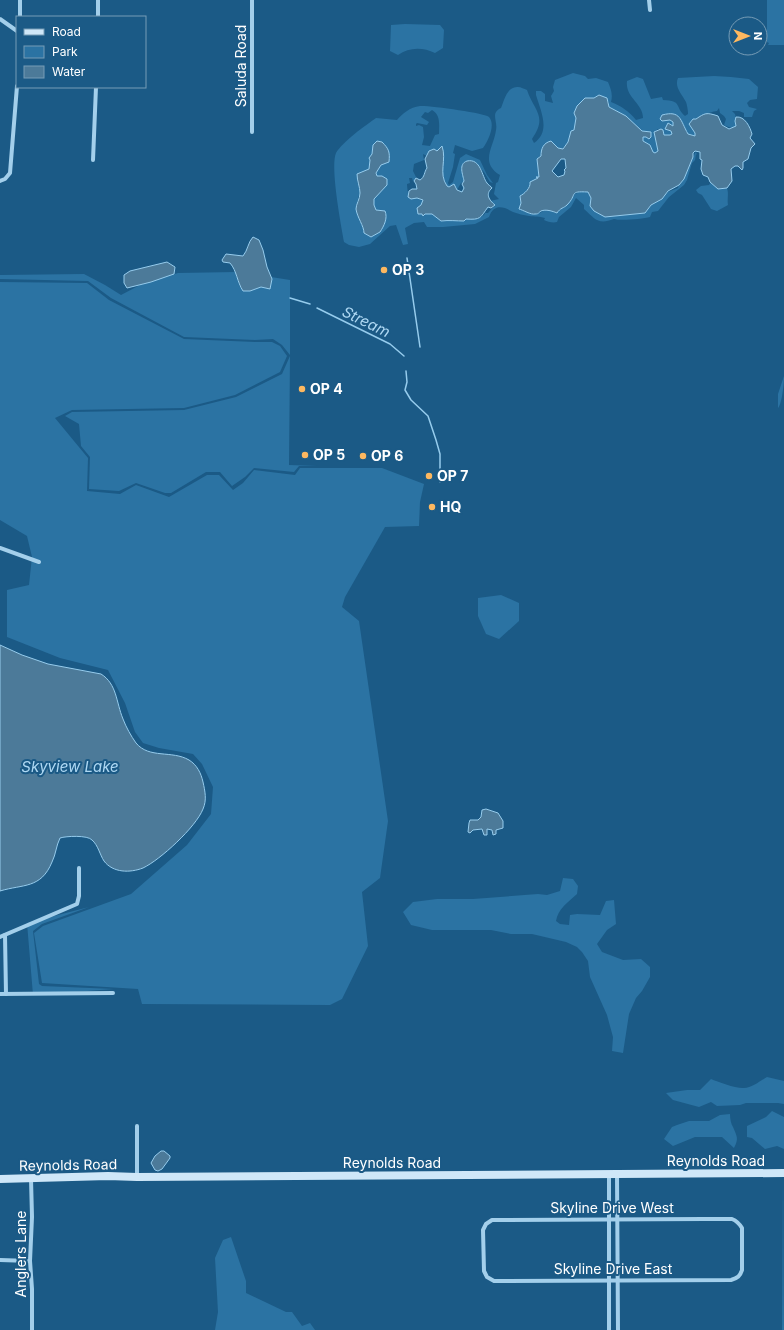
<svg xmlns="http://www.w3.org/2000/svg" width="784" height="1330" viewBox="0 0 784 1330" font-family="Inter,sans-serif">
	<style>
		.green { fill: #2b73a3; fill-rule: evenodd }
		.water { fill: #4c7a99; stroke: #96cced; fill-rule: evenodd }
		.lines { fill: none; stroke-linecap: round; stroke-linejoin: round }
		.stream { stroke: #96cced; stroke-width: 1.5 }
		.street { stroke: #a3cfeb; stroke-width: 4 }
		.secondary { stroke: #cfe7f8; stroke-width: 8 }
		.poi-dot { fill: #fdb860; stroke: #1b5a86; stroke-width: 1.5 }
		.labels { text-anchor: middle; stroke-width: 4; stroke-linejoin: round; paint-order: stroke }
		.street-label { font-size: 14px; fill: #fff; stroke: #1b5a86 }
		.poi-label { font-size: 14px; font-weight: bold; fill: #fff; stroke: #1b5a86; text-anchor: start }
		.water-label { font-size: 15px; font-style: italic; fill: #aed8f3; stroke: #1b5a86 }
	</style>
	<rect width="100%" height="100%" fill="#1b5a86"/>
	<g class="green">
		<path d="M 767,0 L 784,0 L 784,45 L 768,45 L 769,43 L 767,42 Z"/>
		<path d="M 405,24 L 440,25 L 444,30 L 443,48 L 435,53 C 423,47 409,47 398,55 L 390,51 L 391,25 Z"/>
		<path d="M 573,73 L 585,76 L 588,79 L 596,78 L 608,82 C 611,89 613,95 611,102 C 621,106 629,111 636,120 L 643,118 C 643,103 625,98 627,81 L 637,77 L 643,79 L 651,99 L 662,97 L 663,100 C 683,101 674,106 685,116 L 688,114 C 688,110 687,105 686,102 C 682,94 674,87 678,78 L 714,76 L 731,77 L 749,79 L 758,87 L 757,99 L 750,100 L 747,103 L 749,107 L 757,109 L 754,111 L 752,117 L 744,117 L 744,113 L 739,111 L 732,111 L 735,114 L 736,118 L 735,121 L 736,126 C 732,129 728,127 724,125 L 726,119 L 724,116 L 720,113 L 719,108 L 717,111 C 708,112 700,117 692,120 L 689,124 L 695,133 L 695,136 L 688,134 C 681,122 680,110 662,115 L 660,119 L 666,121 L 670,120 L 673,122 L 674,125 L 667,125 L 668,130 L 672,131 L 672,134 L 670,135 L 664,135 L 663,130 L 658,129 L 654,132 L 658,151 L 655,153 L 653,152 L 650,145 L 643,141 L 643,137 L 646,137 L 648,138 L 643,132 L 636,127 L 626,116 L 609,107 L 609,102 L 599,95 L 578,106 L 574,113 L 576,118 L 574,130 L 572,130 L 568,142 L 561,150 L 558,148 L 553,143 L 537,159 L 539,177 L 535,181 L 532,182 L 524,195 L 520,196 L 521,203 L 519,209 C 523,210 530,214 535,214 C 542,214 546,205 555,213 L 566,206 L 575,194 L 582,191 L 588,192 L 591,198 L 590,203 L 605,217 L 645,213 L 651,205 L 662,199 L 668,192 L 678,188 L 679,184 L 684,179 L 695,153 L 696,152 L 697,155 L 696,154 L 695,160 L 692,163 L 687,180 L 684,185 L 669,197 L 658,211 L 652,212 L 650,217 C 643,219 620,221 614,219 C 598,225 595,219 584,209 L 584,205 L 576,198 L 571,207 L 559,217 L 557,222 C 553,223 548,222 544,220 L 545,218 C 539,216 535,217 529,216 C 524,215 518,214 513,212 C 504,207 494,203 489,217 L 475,224 L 443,227 L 427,227 L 424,222 L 414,223 L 405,228 L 408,244 L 403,245 L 396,225 L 390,226 L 370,244 L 359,247 L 349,245 L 344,242 C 341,225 330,167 336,153 C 342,142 366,125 376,118 L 397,120 C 402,114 410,107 420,106 C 427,105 486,113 489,117 C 496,125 488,141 483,148 L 472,151 L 455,145 L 453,153 L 455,154 L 453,167 L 448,183 L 449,185 L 453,182 L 460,158 L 466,154 L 480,160 L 487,175 L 493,183 L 490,182 C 485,174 479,161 467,161 L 463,174 L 464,182 L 461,183 L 457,190 L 456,187 L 447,186 L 442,174 L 443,165 L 440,148 L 437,151 L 429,153 L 427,156 L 423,154 L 424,160 L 414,164 L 413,171 L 416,177 L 416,180 L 413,181 L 412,178 L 409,178 L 410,183 L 407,184 C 407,185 408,196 409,197 L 411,199 L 417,198 L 423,201 L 418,214 L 432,214 L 441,221 C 449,220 457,221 464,221 L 466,219 L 477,219 L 484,215 L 485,213 L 488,213 L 495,205 L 490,201 L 499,199 L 494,194 L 496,183 L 498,182 L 500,175 C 479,162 494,147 496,130 C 498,121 490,113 501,108 C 504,101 507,86 518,87 C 521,87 524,89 527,90 C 534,111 548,116 532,139 L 534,143 C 551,131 541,112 536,95 L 536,91 L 541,91 L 545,94 L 545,101 L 553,103 L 551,96 L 554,91 L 553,87 L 555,80 ZM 432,110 C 441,115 439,125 439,134 L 435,135 L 430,146 L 422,145 L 424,137 L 423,127 L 419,125 L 416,126 L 416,124 L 417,123 L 427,125 L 429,122 L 421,117 L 425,112 L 428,113 ZM 372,148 L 386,163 C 379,165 375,169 377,176 L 382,176 L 387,182 L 387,185 L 374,199 L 374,205 L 376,210 L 380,210 L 386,214 L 386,219 L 380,232 L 371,237 L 367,234 L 362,226 L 356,210 L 356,206 L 360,192 L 357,180 L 369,169 C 370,162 373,154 372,148 Z"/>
		<path d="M 711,182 L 718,189 L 727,188 C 729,194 727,199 728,205 L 717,211 L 711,209 L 702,195 L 698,193 L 696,190 L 701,186 L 709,185 Z"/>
		<path d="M 236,272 L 239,285 L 243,290 C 254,292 263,286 272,280 L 271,277 L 290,280 L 290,355 L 282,345 L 273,339 L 255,340 L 184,337 L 111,298 L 88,281 L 0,279 L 0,275 L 84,274 L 105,285 L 121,295 L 140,285 L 178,273 Z"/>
		<path d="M 0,282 L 87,283 L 109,300 L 184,339 L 255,342 L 272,342 L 280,346 L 287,356 L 280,372 L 235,395 L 184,408 L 72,410 L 55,418 L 88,458 L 87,491 L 120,494 L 136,485 L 169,497 L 207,475 L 219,475 L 233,490 L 243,483 L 254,470 L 295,475 L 300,468 L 382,468 L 424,484 L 420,502 L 419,526 L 385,527 L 345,597 L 342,607 L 359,621 L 388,821 L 380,878 L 362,892 L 368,946 L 342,999 L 330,1005 L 142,1004 L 138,989 L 42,983 L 34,933 L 43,926 L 131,894 L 187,845 L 211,814 L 213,787 L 202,764 L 193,754 L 159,748 L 143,743 L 135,732 L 125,703 L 108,670 L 60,658 L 7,637 L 7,590 L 29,585 L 32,557 L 27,536 L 0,520 Z"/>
		<path d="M 290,356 L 289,465 L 317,466 L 299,466 L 294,472 L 254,468 L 245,477 L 232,486 L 220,472 L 206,472 L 171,493 L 165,493 L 136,483 L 119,491 L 89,489 L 90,457 L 81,446 L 79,424 L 65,416 L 72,412 L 184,410 L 236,397 L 282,374 Z"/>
		<path d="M 784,376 C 784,384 782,403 778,408 L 778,394 Z"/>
		<path d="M 501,595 L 519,603 L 519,621 L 499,639 L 486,634 L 478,616 L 478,598 Z"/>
		<path d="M 563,878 L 573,879 L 578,886 L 577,894 C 568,902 558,909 556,921 L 560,924 L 569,925 L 570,915 L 577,914 L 600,915 L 606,901 L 614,900 L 616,924 L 607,930 L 597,944 L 602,952 L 623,960 L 641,959 L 650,967 L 650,977 L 642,991 L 636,998 L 629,1014 L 623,1053 L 612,1051 L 613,1037 L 607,1015 L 590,977 L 588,961 L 582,952 L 577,947 L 566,942 L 532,934 L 511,934 L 491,930 L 432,930 L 411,925 L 403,912 L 413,902 L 437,899 L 473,899 L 538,894 L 547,895 L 560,891 Z"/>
		<path d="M 89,907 L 42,924 L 33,931 L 39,984 L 42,986 L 114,989 L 33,995 L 27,923 Z"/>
		<path d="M 767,1077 L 784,1081 L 784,1104 L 778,1103 L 746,1103 L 740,1105 L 717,1106 L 711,1102 L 699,1107 L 673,1100 L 666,1093 L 687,1090 L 700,1090 L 711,1079 C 718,1082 737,1089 744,1088 C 752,1088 760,1081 767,1077 Z"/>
		<path d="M 772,1111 L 784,1117 L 784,1149 L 777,1146 L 765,1149 L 752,1138 L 747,1137 L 747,1126 L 766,1117 Z"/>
		<path d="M 730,1114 C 730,1119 731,1124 733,1127 C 737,1137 739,1138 734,1148 L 722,1137 L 695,1137 L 673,1146 L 664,1139 L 672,1127 L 677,1125 L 689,1121 L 709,1121 L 720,1115 Z"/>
		<path d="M 783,1176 L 784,1330 L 782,1330 Z"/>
		<path d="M 231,1237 L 246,1281 L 246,1293 L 286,1312 L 292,1312 L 302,1326 L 310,1323 L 315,1330 L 215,1330 L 218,1312 L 215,1258 L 223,1240 Z"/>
	</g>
	<g class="water">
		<path d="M 599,95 L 607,98 L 609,107 L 626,116 L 642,131 L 651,132 L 651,137 L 649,139 L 646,137 L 643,137 L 643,141 L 650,145 L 653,152 L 655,153 L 658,151 L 654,132 L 661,129 L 663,130 L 664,135 L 670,135 L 672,134 L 671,131 L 665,129 L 668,123 L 673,126 L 673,122 L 670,120 L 662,121 L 660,119 L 662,115 C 681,110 680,120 688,134 L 695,136 L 695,133 L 689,124 L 693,119 L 696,119 C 705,113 706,112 718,116 L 722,125 L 729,129 L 736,126 L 735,121 L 736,117 C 745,116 750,127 752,134 L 750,138 L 755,144 L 751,148 L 748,159 L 743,162 L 743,168 L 742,170 L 738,166 L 735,166 L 731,169 L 732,181 L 727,188 L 718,189 L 710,182 L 708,177 L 703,175 L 701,169 L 702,160 L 700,159 L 700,152 L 695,151 L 693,153 L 693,157 L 684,179 L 679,185 L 668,191 L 662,199 L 651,205 L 645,213 L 605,217 L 594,211 L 590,206 L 591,198 L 588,192 C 568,191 578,194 567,205 C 564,208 560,208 557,213 C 552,211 546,209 541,211 C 538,213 539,214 535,214 C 531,215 523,210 519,209 L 521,203 L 520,196 C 524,194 531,188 530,182 L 538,178 L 536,177 L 539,177 L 537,159 L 541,156 C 541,149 543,143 551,141 L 558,148 L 563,149 L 568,142 L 571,131 L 574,130 L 576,118 L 574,113 L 577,106 L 585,98 L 594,98 ZM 561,159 L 565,159 L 566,168 L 564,170 L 565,171 L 564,175 L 558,177 L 552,171 Z"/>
		<path d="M 377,141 L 382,142 C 389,149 390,152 389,162 L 381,165 L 376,173 L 377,176 L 382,176 L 387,179 L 387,185 L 374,199 L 374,205 L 376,210 L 385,211 C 388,218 384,226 380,232 L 371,237 L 364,233 C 364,226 357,217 356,209 C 356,204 360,199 360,193 C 360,187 357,181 357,174 L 369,169 L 370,160 L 369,158 L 372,154 L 373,145 Z"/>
		<path d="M 442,146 C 447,160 438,173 447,186 L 449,187 L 454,184 L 457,190 L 462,192 L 464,188 L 462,184 L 464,181 C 463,175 458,164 467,161 C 481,158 482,177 487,183 C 487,184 492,187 492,188 C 485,194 489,200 495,205 L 491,208 L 488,207 C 480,218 481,220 466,219 L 464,221 C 457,221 449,220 441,221 L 432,214 L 425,214 L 423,216 L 422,214 L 418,214 L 417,208 L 421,205 L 423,200 L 417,198 L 411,199 L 408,197 L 409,191 L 412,189 L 417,189 L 416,184 L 414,181 L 416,178 L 420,180 C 425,177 424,172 427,168 L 425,159 L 429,151 L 434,149 L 437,151 Z"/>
		<path d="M 253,237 L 259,240 L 263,250 L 267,267 L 272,279 L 270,289 L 261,287 L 250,291 L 243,291 C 237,282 237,271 230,263 L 223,262 L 222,260 L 226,254 L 243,256 C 248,250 248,242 253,237 Z"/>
		<path d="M 167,262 L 175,267 L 174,274 L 151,282 L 127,288 L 124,283 L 124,275 L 130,271 Z"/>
		<path d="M 0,645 L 22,655 L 48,664 L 101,674 C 117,684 116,702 123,719 C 126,727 131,736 136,743 C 149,759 172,750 189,760 C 197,765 201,773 203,782 C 205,791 207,800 203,809 C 196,827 160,860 143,868 C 130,873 113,873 104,861 C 100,855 98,845 92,840 C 88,835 66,836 60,838 C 56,846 56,854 52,862 C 41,889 23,884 0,891 Z"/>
		<path d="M 486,809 L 498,813 L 503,821 L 503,828 L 496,830 L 496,834 L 493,835 L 492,830 L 487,829 L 487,835 L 484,835 L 482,829 L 473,830 L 470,833 L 468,832 L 469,823 L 470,820 L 478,820 L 481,817 L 482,810 Z"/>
		<path d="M 161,1151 L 164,1151 L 170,1156 L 170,1158 L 162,1169 L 158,1171 L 155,1170 L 151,1163 L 155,1156 Z"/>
	</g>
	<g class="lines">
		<g class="stream">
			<path d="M 407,258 L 420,347"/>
			<path d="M 290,298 L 310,304"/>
			<path d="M 317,308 L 390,344 L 404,356"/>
			<path d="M 406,371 L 407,382 L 405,390 L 411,400 L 428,416 L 436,440 L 440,454 L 440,482"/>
		</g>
		<g class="street">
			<path d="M 20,0 L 20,17"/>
			<path d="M 98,0 L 98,17"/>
			<path d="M 649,0 L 650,10"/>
			<path d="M 0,19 L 17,31"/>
			<path d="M 252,132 L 252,0"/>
			<path d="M 93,160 L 96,87"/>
			<path d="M 0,181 L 5,179 L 10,173 L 17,86"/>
			<path d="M 0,548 L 39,562"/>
			<path d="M 5,935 L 6,994"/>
			<path d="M 0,937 L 77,904 L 79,896 L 79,868"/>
			<path d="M 0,994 L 113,993"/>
			<path d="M 609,1174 L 609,1330"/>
			<path d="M 617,1174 L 618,1330"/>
			<path d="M 137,1177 L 137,1126"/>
			<path d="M 31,1179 L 32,1217 L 30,1261 L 32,1289 L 32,1330"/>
			<path d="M 704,1219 L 732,1219 C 737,1221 739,1223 742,1228 L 742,1270 C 740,1276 738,1278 731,1280 L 494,1281 L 487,1277 L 484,1271 L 483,1230 L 486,1224 L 492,1220 Z"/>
			<path d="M 0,1260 L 30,1261"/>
		</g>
		<path class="secondary" d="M 0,1179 L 108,1176 L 137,1177 L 784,1173"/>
	</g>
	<g class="poi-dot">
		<circle cx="384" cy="270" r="4"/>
		<circle cx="302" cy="389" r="4"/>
		<circle cx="305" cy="455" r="4"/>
		<circle cx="363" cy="456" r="4"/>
		<circle cx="429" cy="476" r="4"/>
		<circle cx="432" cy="507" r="4"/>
	</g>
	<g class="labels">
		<g class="street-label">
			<text transform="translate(241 66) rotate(-90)" y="5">Saluda Road</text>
			<text x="716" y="1166">Reynolds Road</text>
			<text x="392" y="1168">Reynolds Road</text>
			<text transform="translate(68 1165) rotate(-1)" y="5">Reynolds Road</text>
			<text x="612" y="1213">Skyline Drive West</text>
			<text transform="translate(21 1254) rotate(-90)" y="5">Anglers Lane</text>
			<text x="613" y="1274">Skyline Drive East</text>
		</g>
		<g class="poi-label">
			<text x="392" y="275">OP 3</text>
			<text x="310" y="394">OP 4</text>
			<text x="313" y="460">OP 5</text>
			<text x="371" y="461">OP 6</text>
			<text x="437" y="481">OP 7</text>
			<text x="440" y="512">HQ</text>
		</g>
		<g class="water-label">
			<text transform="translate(366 322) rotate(26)" y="5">Stream</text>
			<text x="70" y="772">Skyview Lake</text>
		</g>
	</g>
	<rect x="16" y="16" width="130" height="72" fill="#1b5a86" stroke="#769cb6"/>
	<rect x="24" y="29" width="20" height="6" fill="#cfe7f8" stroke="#769cb6"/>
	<text x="52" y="36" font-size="12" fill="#ffffff">Road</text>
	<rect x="24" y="46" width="20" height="12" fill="#2b73a3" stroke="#769cb6"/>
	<text x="52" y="56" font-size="12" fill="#ffffff">Park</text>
	<rect x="24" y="66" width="20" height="12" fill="#4c7a99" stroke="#769cb6"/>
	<text x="52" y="76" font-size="12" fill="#ffffff">Water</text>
	<g transform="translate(748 36) rotate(90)"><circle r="19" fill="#1b5a86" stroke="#769cb6"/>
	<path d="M0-3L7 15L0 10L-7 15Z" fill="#fdb860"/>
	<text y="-6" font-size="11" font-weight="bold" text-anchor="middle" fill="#ffffff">N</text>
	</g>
</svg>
